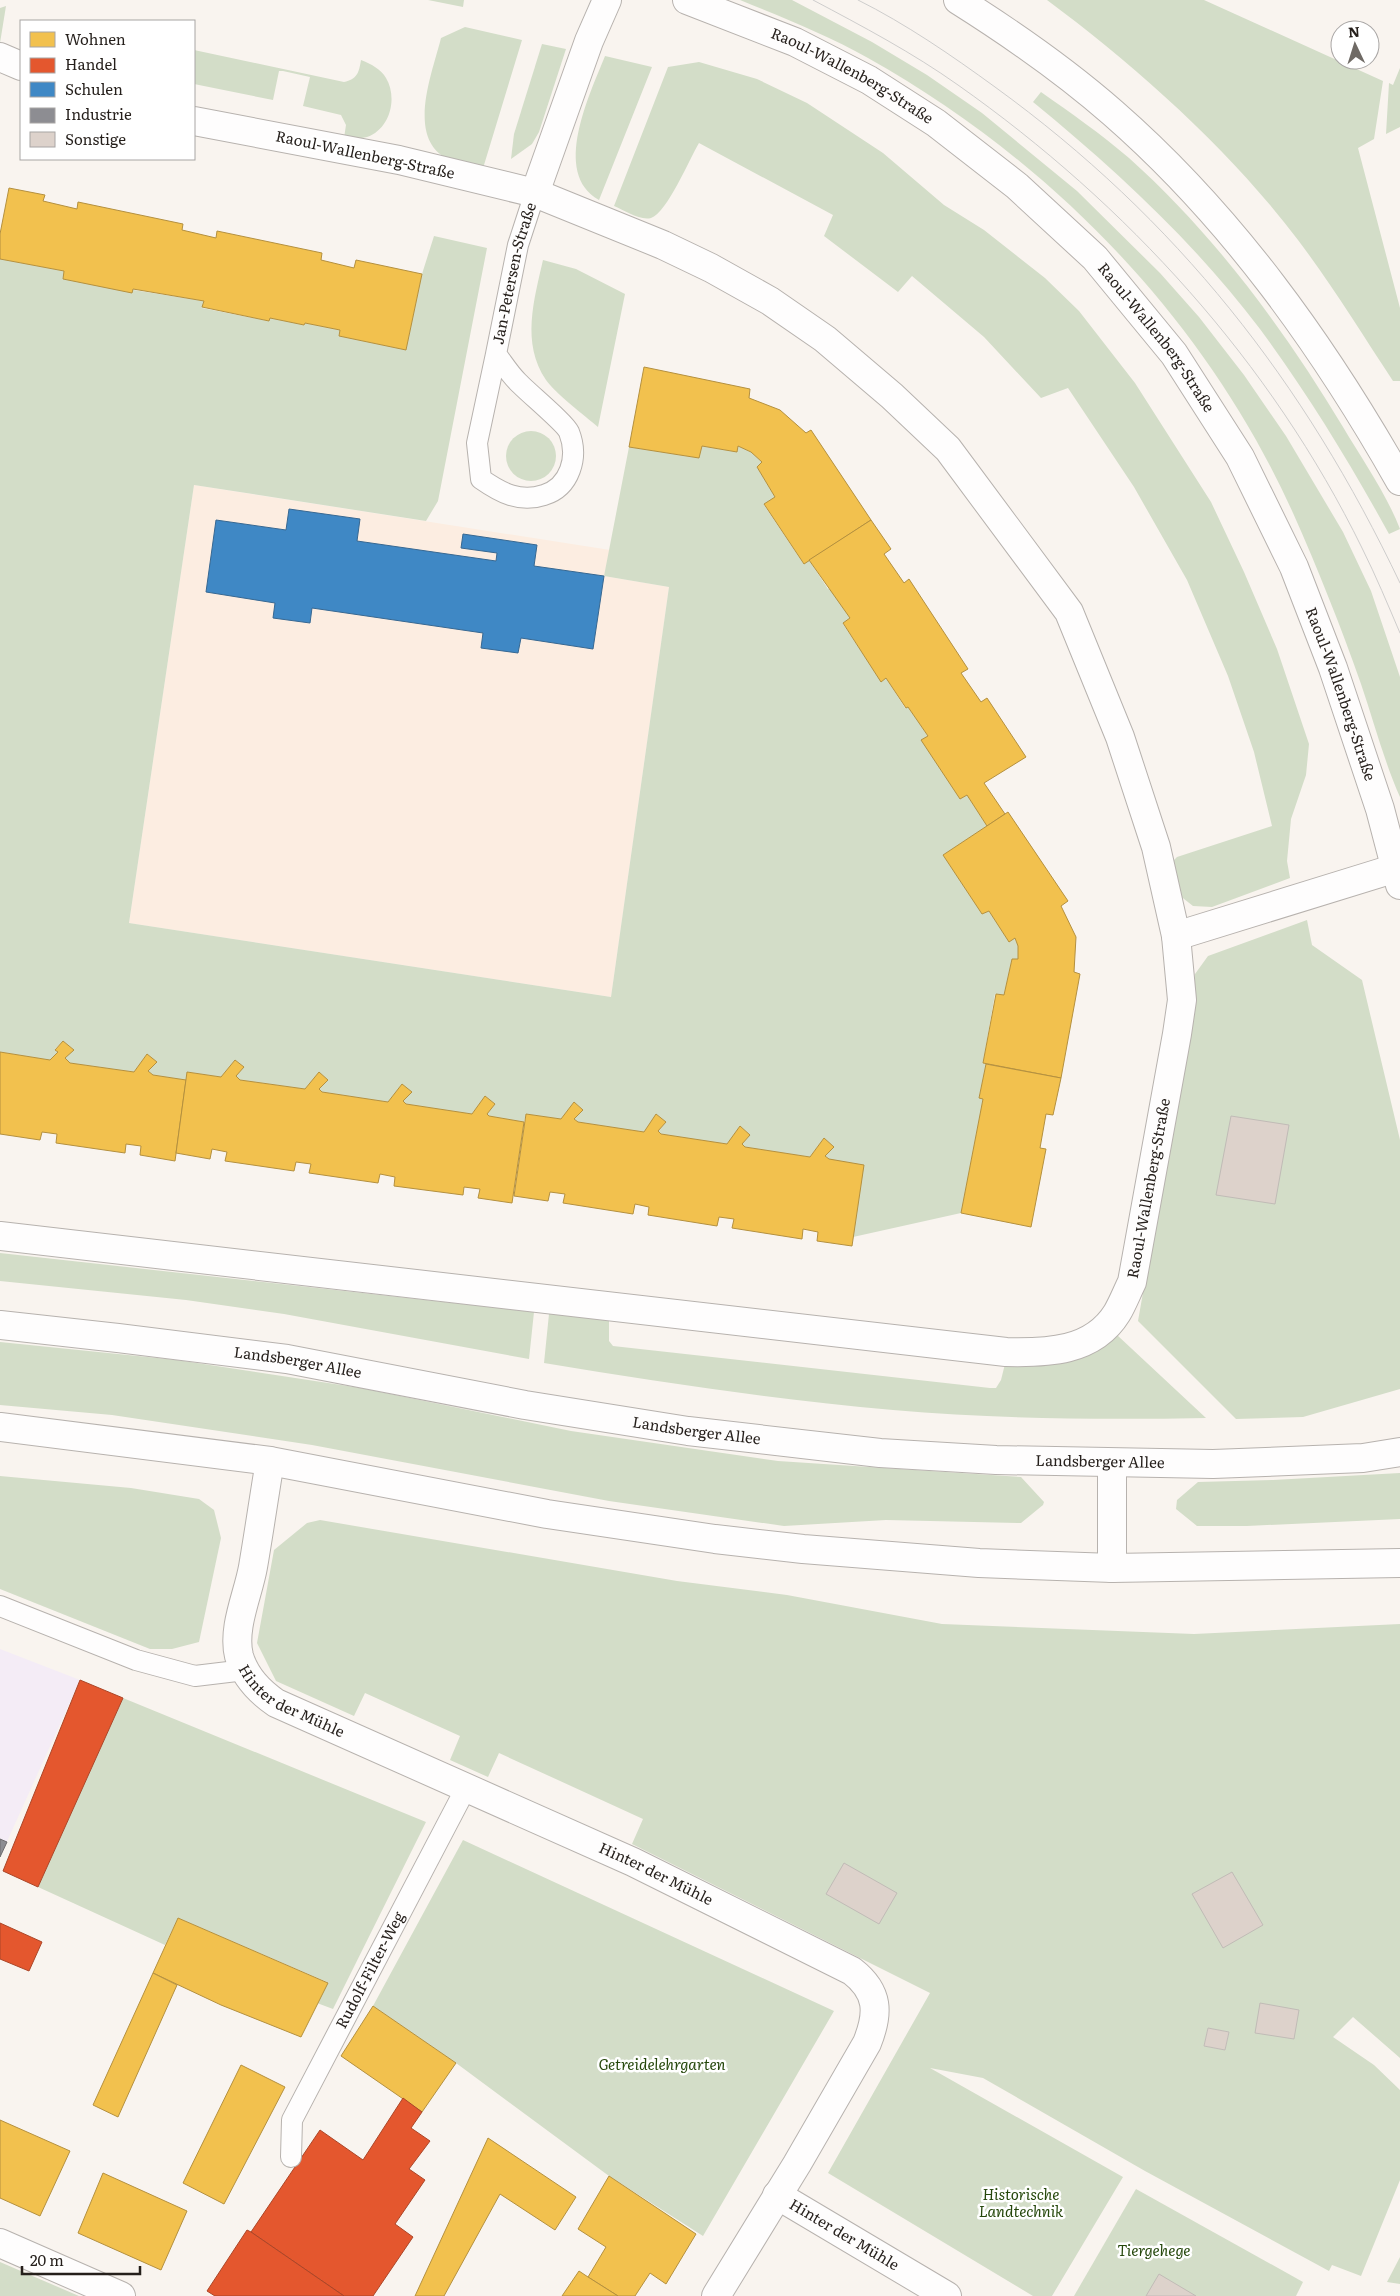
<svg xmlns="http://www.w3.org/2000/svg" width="1400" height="2296" viewBox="0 0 1400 2296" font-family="Literata,serif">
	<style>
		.commercial { fill: #f4ecf6 }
		.built { fill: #fcede1 }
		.green { fill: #d3ddc8; fill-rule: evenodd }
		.homes { fill: #f2c14e; stroke: #b4903f }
		.shops { fill: #e4572e; stroke: #ab4628 }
		.schools { fill: #3f88c5; stroke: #376892 }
		.industry { fill: #8d8d92; stroke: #6e6c6e }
		.building { fill: #ddd2cb; stroke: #c0bbb6 }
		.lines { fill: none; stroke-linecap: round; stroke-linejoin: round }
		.lane-casing { stroke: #b7b2ae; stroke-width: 22 }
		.street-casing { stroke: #b7b2ae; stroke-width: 30 }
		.secondary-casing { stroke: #b7b2ae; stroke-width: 30 }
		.primary-casing { stroke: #b7b2ae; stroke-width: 30 }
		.lane { stroke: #fefdfd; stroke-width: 20 }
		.street { stroke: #fefdfd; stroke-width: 28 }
		.secondary { stroke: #fefdfd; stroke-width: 28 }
		.primary { stroke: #fefdfd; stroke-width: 28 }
		.tram { stroke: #cecdcc; stroke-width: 1 }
		.labels { text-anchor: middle; stroke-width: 5; stroke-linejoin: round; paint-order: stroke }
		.street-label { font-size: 15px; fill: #251f1b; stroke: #fff }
		.park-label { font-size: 15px; font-style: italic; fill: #25470b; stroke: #fff }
	</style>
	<rect width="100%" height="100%" fill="#f9f4ef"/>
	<path class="commercial" d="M 0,1649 L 80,1680 L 0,1857 Z"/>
	<path class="built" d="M 194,485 L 610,550 L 604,576 L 669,587 L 611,997 L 129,923 Z"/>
	<g class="green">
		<path d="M 428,0 L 464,0 L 463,7 Z"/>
		<path d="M 740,0 L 792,0 L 872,42 L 927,75 L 982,113 L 1077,191 L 1160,273 L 1199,317 L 1244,375 L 1286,436 L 1343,532 L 1371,591 L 1400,677 L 1400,797 C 1384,761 1374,722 1361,684 C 1341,627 1318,569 1293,513 C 1206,320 1052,161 868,58 C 827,35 784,18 740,0 Z"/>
		<path d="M 1047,0 L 1204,0 L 1383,81 L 1374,139 L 1358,148 L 1400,308 L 1400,381 L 1393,381 C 1362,334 1332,285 1298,240 C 1230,150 1137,67 1047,0 Z"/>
		<path d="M 6,6 L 0,43 L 0,8 Z"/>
		<path d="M 465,27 L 522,40 L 484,165 L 482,166 C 471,164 453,163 444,157 C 407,134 433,71 441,38 Z"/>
		<path d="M 542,44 L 566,49 L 539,132 L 532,144 L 511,159 L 514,134 Z"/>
		<path d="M 194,50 L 344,82 C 357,79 359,73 361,60 C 371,64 381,69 386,78 C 398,98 390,129 367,137 C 361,139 351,138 344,138 L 346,125 L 341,115 L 303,106 L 310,77 L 283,71 L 279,71 L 273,100 L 194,84 Z"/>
		<path d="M 605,56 L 652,67 L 599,200 C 551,173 590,94 605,56 Z"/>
		<path d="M 699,62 L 757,79 L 807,103 L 883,153 L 944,205 L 984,230 L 1045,278 L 1079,311 L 1135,383 L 1211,502 L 1244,572 L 1277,649 L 1309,744 L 1306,775 L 1291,819 L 1287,861 L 1290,878 L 1212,907 L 1193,906 L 1179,895 L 1170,864 L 1177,857 L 1272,826 L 1254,752 L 1228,676 L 1187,580 L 1134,487 L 1068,388 L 1041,398 L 984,337 L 912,276 L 898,292 L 824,236 L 833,215 L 699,143 C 690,158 667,213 651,218 C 640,221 624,210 614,206 L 668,67 Z"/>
		<path d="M 1400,68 L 1400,127 L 1386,134 L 1389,83 L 1393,85 Z"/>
		<path d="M 1041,92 C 1071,113 1101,134 1129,158 C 1214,234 1284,329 1343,427 C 1362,459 1387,495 1400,529 L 1389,534 C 1350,463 1308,394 1260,329 C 1195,243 1116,170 1033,102 Z"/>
		<path d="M 434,236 L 487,248 L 438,501 L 426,521 L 194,485 L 129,923 L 611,997 L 669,587 L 604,576 L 629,447 L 699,458 L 702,446 L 737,452 L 738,446 L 751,452 L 762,462 L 757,467 L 775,497 L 764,505 L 803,563 L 809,560 L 828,589 L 831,588 L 850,618 L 843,624 L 881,681 L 886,678 L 905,708 L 908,707 L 928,736 L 922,740 L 960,799 L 967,795 L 987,826 L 943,855 L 982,914 L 989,911 L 1009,942 L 1015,938 L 1018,946 L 1018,959 L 1012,959 L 1004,995 L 995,994 L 983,1063 L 986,1064 L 979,1097 L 983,1099 L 961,1213 L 853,1237 L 829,1159 L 825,1156 L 833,1147 L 824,1138 L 810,1157 L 745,1147 L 742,1144 L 750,1135 L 740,1126 L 727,1144 L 661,1134 L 658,1131 L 666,1122 L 656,1114 L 644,1132 L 578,1122 L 574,1119 L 583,1110 L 574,1102 L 561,1119 L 526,1114 L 524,1122 L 489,1116 L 487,1114 L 495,1104 L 485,1096 L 472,1114 L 406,1104 L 403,1101 L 411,1092 L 402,1084 L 388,1102 L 322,1092 L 319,1089 L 328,1080 L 319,1072 L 305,1089 L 240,1080 L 236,1076 L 244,1067 L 235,1060 L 221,1077 L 188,1072 L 186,1080 L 153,1075 L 148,1071 L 157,1062 L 147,1054 L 134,1072 L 70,1063 L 65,1058 L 73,1049 L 63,1041 L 55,1049 L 58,1052 L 50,1060 L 0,1052 L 0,259 L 64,271 L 63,279 L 204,301 L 202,308 L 269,321 L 270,318 L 304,325 L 305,323 L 340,330 L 339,336 L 406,350 L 422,274 Z"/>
		<path d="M 543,260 L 576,269 L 625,294 L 598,427 C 585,416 555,393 546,380 C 521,343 534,300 543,260 Z"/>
		<circle cx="531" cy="456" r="25"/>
		<path d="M 1307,920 L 1312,945 L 1362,980 L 1400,1140 L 1400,1389 L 1303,1417 L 1236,1419 L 1138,1321 L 1181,1077 L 1195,974 L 1208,956 Z"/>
		<path d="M 0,1253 L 534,1312 L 529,1359 L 284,1314 L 186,1300 L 0,1281 Z"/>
		<path d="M 549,1314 L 609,1319 L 609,1341 L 613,1346 L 990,1388 L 996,1388 L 1001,1380 L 1005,1364 C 1045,1362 1089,1367 1117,1335 L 1206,1418 C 1102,1420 997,1419 893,1410 C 776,1400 660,1382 544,1363 Z"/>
		<path d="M 0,1342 L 177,1360 L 361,1388 L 571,1431 L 778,1461 L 1021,1477 L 1044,1502 L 1043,1505 L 1021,1523 L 886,1520 L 784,1526 L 609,1501 L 312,1445 L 112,1415 L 0,1405 Z"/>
		<path d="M 1400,1473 L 1400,1519 L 1247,1526 L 1197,1526 L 1176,1509 L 1177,1500 L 1198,1482 L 1273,1480 Z"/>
		<path d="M 0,1476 L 131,1488 L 199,1499 L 214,1510 L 221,1538 L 199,1642 L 172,1649 L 150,1649 L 0,1589 Z"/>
		<path d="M 320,1520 L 677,1581 L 787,1595 L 942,1624 L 1194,1634 L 1400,1624 L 1400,2058 L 1353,2017 L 1333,2037 L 1374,2065 L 1400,2090 L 1400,2180 L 1361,2276 L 1332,2265 L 1329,2271 L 1145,2171 L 983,2078 L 930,2068 L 1123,2177 L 1052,2296 L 1033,2296 L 828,2173 L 930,1993 L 632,1844 L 643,1819 L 499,1753 L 488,1777 L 450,1760 L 460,1736 L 365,1693 L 354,1716 L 276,1681 L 257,1643 L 274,1550 L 307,1523 ZM 1208,2028 L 1229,2032 L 1225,2050 L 1204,2046 Z"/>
		<path d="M 123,1698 L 426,1822 L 333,2009 L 317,2003 L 327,1982 L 178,1918 L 165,1945 L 38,1887 Z"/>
		<path d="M 463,1840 L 834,2011 L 703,2236 L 609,2176 L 456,2063 L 373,2006 Z"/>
		<path d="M 1136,2189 L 1303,2282 L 1296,2296 L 1074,2296 Z"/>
		<path d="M 1400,2257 L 1400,2284 L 1387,2282 Z"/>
		<path d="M 0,2262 L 79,2296 L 0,2296 Z"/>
	</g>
	<g class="homes">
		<path d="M 9,188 L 45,195 L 43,201 L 77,209 L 78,202 L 183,224 L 182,230 L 216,238 L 217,231 L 322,253 L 321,260 L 354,268 L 356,260 L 422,274 L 406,350 L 339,336 L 340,330 L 305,323 L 304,325 L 270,318 L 269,321 L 202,307 L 204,301 L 133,289 L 132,293 L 63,279 L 64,271 L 0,259 L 0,234 Z"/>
		<path d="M 644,367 L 750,389 L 749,398 L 780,410 L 806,433 L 811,430 L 871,520 L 804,564 L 764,504 L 775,497 L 757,467 L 762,462 L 751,452 L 738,446 L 737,452 L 702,446 L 699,458 L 629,447 Z"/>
		<path d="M 871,520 L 891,549 L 884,554 L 904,583 L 909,579 L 968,669 L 961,673 L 981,702 L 987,698 L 1026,757 L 984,783 L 1005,814 L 987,826 L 967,795 L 960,799 L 921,740 L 928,736 L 908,707 L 906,708 L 886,678 L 881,682 L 843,623 L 850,618 L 809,560 Z"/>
		<path d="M 1008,812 L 1068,901 L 1061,906 L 1076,937 L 1074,972 L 1080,974 L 1061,1078 L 983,1063 L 996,994 L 1004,995 L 1012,959 L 1018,959 L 1018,946 L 1015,938 L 1009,942 L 989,911 L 982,914 L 943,855 Z"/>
		<path d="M 63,1041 L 74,1050 L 65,1058 L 70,1063 L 134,1072 L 147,1054 L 157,1062 L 148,1071 L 153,1075 L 186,1080 L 175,1161 L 140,1155 L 141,1146 L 126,1144 L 125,1153 L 56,1143 L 57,1134 L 42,1132 L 40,1140 L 0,1134 L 0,1052 L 50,1060 L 58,1052 L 55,1050 Z"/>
		<path d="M 235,1060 L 244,1067 L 236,1076 L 240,1080 L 305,1089 L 319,1072 L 328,1080 L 319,1089 L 322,1092 L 388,1102 L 402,1084 L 412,1092 L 403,1101 L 406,1104 L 472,1114 L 485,1096 L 495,1104 L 487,1114 L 489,1116 L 524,1122 L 512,1203 L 478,1198 L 480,1189 L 464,1187 L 463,1195 L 394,1186 L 395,1177 L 380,1174 L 378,1183 L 309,1173 L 311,1164 L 296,1162 L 294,1171 L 225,1161 L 227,1152 L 212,1149 L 210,1159 L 176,1153 L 187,1072 L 221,1077 Z"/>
		<path d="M 986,1064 L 1061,1078 L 1053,1115 L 1046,1114 L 1040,1148 L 1046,1149 L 1031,1227 L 961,1213 L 983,1099 L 979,1098 Z"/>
		<path d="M 574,1102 L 583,1110 L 574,1119 L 578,1122 L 644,1132 L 656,1114 L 666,1122 L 658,1131 L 661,1134 L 727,1144 L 740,1126 L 750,1135 L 742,1144 L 745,1147 L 810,1157 L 824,1138 L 834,1147 L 825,1156 L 829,1159 L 864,1165 L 852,1246 L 817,1241 L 818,1232 L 803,1229 L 802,1239 L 732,1228 L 734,1219 L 719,1217 L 717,1226 L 648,1215 L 649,1207 L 635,1204 L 633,1214 L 563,1203 L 565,1194 L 550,1192 L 548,1201 L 514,1196 L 526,1114 L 561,1119 Z"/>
		<path d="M 178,1918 L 328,1983 L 301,2037 L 221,2005 L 153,1973 Z"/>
		<path d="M 153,1973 L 177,1985 L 118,2117 L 93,2105 Z"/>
		<path d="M 373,2006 L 456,2063 L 422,2112 L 341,2056 Z"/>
		<path d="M 241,2065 L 285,2087 L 224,2204 L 183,2183 Z"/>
		<path d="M 0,2120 L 70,2151 L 40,2216 L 0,2198 Z"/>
		<path d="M 488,2138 L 576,2197 L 555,2230 L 500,2194 L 444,2296 L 415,2296 Z"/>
		<path d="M 103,2173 L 187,2211 L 161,2270 L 78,2233 Z"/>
		<path d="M 609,2176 L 696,2234 L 666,2284 L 650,2273 L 635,2296 L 618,2296 L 588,2277 L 606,2247 L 578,2229 Z"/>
		<path d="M 579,2271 L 588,2277 L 618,2296 L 562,2296 Z"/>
	</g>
	<g class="shops">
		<path d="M 80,1680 L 123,1698 L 38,1887 L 3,1871 Z"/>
		<path d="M 0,1923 L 42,1942 L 29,1971 L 0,1959 Z"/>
		<path d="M 403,2098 L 422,2112 L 411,2128 L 430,2141 L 409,2169 L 425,2180 L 395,2224 L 413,2237 L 373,2296 L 344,2296 L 251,2232 L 320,2130 L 363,2160 Z"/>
		<path d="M 247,2230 L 251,2232 L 344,2296 L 215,2296 L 207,2291 Z"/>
	</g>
	<path class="schools" d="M 289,509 L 360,519 L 357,541 L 496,561 L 497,553 L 461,548 L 463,534 L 537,545 L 534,566 L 604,576 L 593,649 L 521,638 L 518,653 L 481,648 L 483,633 L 312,608 L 310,623 L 273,618 L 275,603 L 206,592 L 216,520 L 286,530 Z"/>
	<path class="industry" d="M 0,1839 L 7,1842 L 0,1857 Z"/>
	<g class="building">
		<path d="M 1231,1116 L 1289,1125 L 1275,1204 L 1216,1195 Z"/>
		<path d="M 844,1863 L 897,1893 L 879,1924 L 826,1894 Z"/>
		<path d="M 1232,1872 L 1263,1925 L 1223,1948 L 1192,1894 Z"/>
		<path d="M 1260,2003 L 1299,2010 L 1294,2039 L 1255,2033 Z"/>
		<path d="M 1208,2028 L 1229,2032 L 1225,2050 L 1204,2046 Z"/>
		<path d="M 1159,2274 L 1196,2296 L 1146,2296 Z"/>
	</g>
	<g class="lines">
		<g class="lane-casing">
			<g id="lane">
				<path id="s1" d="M 496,354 L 477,443 L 481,479 C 501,493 520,503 544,495 C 570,487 579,457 569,432 C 565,423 526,391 517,381 C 509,373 503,363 496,354 L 518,245 L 535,193"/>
				<path d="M 0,1606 L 136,1660 L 195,1676 L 245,1670"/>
				<path id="s2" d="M 291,2157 L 292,2120 L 466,1788"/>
			</g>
		</g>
		<g class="street-casing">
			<g id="street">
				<path d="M 0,57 L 21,66"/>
				<path d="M 535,193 L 589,41 L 607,0"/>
				<path d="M 1176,936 L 1396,868"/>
				<path id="s3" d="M 0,1236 L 1006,1352 C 1047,1353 1093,1352 1117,1313 C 1123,1303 1127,1292 1132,1282 L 1177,1034 L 1182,1000 L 1176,936 L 1156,847 L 1120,737 L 1069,612 L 948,449 L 892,396 L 825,339 L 770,301 L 711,268 L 663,245 L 535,193 L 399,160 L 194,121"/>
				<path id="s4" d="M 270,1461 C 264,1497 259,1532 253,1567 C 248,1595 232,1628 239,1656 C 245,1677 260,1692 276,1703 L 633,1862 L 852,1971 C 879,1992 879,2013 867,2043 L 797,2164 L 716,2296"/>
				<path id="s5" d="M 777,2195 L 947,2296"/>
				<path d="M 0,2243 L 121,2296"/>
			</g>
		</g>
		<g class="secondary-casing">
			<g id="secondary">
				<path id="s6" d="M 687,0 L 795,42 L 869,80 L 936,123 L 1017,186 L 1095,258 L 1174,354 L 1240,457 L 1294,567 L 1333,668 L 1380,809 L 1400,885"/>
				<path d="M 958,0 C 1012,34 1065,71 1113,113 C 1231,216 1323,345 1400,481"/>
			</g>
		</g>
		<g class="primary-casing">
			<g id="primary">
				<path id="s7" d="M 0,1325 L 118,1338 L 287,1359 L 525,1405 L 688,1431 L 880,1453 L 996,1460 L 1213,1464 L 1363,1458 L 1400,1452"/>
				<path d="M 0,1427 L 270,1461 L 547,1514 L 715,1539 L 803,1549 L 979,1563 L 1112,1568 L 1400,1563"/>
				<path d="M 1112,1568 L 1112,1463"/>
			</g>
		</g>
		<use href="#lane" class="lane"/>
		<use href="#street" class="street"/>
		<use href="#secondary" class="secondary"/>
		<use href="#primary" class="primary"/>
		<g class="tram">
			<path d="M 813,0 C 862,26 913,53 958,85 C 1127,204 1271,362 1362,548 C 1376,576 1388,605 1400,633"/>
			<path d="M 858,0 C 906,24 951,55 995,87 C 1177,219 1304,381 1400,583"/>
		</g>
	</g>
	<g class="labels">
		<g class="street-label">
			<text dy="5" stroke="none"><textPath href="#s6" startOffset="182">Raoul-Wallenberg-Straße</textPath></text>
			<text transform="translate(365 155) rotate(12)" y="5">Raoul-Wallenberg-Straße</text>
			<text dy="5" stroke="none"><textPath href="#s1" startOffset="461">Jan-Petersen-Straße</textPath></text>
			<text dy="5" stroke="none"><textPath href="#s6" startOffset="588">Raoul-Wallenberg-Straße</textPath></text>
			<text dy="5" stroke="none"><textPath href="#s6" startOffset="992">Raoul-Wallenberg-Straße</textPath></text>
			<text dy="5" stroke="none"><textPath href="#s3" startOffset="1266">Raoul-Wallenberg-Straße</textPath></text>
			<text dy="5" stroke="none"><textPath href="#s7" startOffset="300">Landsberger Allee</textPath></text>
			<text dy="5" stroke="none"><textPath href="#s7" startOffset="705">Landsberger Allee</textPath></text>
			<text dy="5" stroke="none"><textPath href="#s7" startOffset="1110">Landsberger Allee</textPath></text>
			<text dy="5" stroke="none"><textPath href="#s4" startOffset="271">Hinter der Mühle</textPath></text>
			<text dy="5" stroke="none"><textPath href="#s4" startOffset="676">Hinter der Mühle</textPath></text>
			<text dy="5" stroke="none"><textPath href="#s2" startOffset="206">Rudolf-Filter-Weg</textPath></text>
			<text dy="5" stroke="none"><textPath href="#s5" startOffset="78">Hinter der Mühle</textPath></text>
		</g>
		<g class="park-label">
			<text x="662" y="2070">Getreidelehrgarten</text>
			<text x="1021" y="2200">Historische<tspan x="1021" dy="17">Landtechnik</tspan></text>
			<text x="1154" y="2256">Tiergehege</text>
		</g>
	</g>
	<rect x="20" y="20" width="175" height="140" fill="#ffffff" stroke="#a8a5a4"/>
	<rect x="30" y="32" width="25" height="15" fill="#f2c14e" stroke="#a8a5a4"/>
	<text x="65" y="45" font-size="15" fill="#251f1b">Wohnen</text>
	<rect x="30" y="58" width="25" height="15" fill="#e4572e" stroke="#a8a5a4"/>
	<text x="65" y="70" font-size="15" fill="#251f1b">Handel</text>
	<rect x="30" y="82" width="25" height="15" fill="#3f88c5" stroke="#a8a5a4"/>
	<text x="65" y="95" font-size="15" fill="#251f1b">Schulen</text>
	<rect x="30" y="108" width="25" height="15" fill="#8d8d92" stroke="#a8a5a4"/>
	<text x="65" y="120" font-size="15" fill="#251f1b">Industrie</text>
	<rect x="30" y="132" width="25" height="15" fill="#ddd2cb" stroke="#a8a5a4"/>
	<text x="65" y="145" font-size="15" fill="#251f1b">Sonstige</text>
	<g transform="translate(1355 45) rotate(356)"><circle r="24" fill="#ffffff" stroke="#a8a5a4"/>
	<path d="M0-4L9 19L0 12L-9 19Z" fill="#6f6a65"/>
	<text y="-8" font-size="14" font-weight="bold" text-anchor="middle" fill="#251f1b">N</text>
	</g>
	<path d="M22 2266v8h118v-8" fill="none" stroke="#251f1b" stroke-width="2.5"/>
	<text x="30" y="2266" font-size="15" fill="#251f1b" stroke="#ffffff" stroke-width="4" paint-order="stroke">20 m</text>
</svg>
